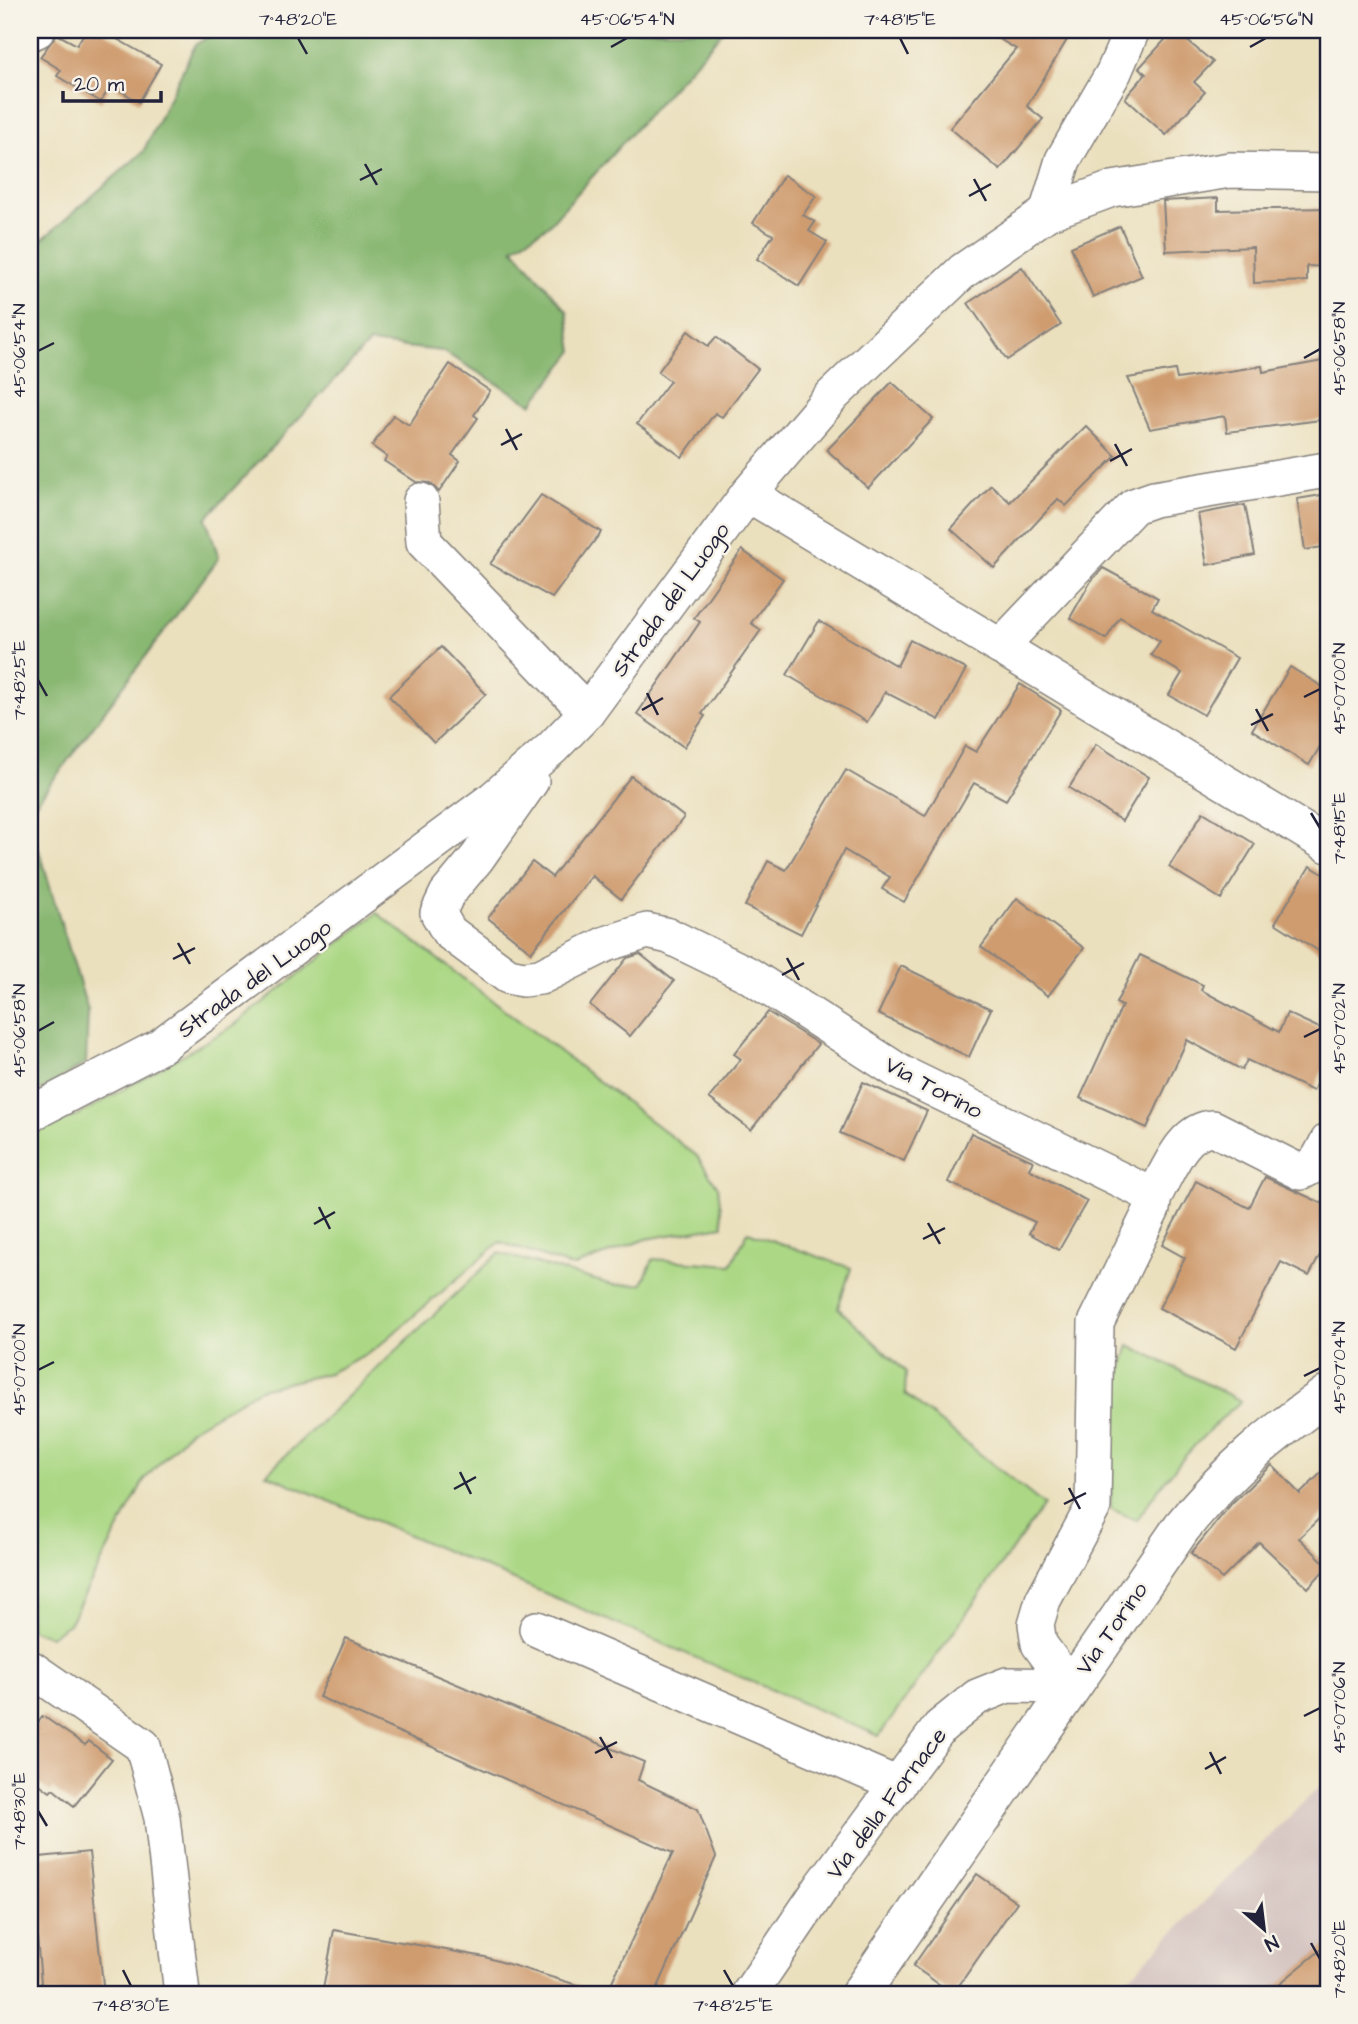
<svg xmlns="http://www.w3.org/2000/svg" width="1358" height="2024" viewBox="0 0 1358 2024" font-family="'Architects Daughter',sans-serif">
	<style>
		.industrial { fill: #d1c0bd }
		.green { fill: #acd885; stroke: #677d60; stroke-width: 2 }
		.forest { fill: #89b872; stroke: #566d56; stroke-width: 2 }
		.building { fill: #cf9c6f }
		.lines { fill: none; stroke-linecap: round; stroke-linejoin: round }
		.minor-casing { stroke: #86817c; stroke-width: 38 }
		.major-casing { stroke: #86817c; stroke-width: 41 }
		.minor { stroke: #fff; stroke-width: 35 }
		.major { stroke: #fff; stroke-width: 38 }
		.ticks { fill: none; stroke: #22223b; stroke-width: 2.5 }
		.labels { text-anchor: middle; stroke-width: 5; stroke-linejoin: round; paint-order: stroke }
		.street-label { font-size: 23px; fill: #22223b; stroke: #f7f3e8 }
		.neatline { fill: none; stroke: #22223b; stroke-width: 2.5 }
		.ticks-label { font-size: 18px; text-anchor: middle; fill: #22223b }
	</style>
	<rect width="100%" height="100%" fill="#f7f3e8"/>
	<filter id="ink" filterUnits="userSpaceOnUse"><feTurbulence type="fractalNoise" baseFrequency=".0143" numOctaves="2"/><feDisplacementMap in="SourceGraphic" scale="14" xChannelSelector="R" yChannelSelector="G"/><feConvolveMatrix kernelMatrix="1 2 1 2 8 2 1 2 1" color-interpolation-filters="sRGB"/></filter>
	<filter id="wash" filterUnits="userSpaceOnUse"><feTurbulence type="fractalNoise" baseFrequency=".00686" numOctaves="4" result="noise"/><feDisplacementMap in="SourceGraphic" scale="28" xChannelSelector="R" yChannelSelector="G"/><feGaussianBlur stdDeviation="1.57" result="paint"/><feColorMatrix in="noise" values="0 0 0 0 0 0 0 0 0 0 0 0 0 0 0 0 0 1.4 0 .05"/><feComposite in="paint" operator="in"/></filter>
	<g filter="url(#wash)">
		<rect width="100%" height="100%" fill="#ebe0be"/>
		<path class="industrial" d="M 1328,1778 L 1328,1994 L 1112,1994 Z"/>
		<g class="green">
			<path d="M 377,913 L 697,1156 L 718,1187 L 723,1226 L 646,1239 L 573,1267 L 500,1242 L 374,1350 L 329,1373 L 260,1389 L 190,1430 L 144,1480 L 69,1624 L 50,1636 L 30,1629 L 30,1135 L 80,1114 L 233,1026 Z"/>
			<path d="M 748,1232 L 851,1268 L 838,1308 L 906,1372 L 905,1394 L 1044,1505 L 879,1736 L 266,1474 L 499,1253 L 613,1285 L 642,1284 L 653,1259 L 731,1265 Z"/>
			<path d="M 1129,1345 L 1241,1401 C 1200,1436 1166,1475 1137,1520 L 1111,1509 L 1111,1405 Z"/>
		</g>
		<g class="forest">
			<path d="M 219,30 L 724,30 L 548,226 L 513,248 L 567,311 L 573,352 L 532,404 L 442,351 L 369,343 L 206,518 L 219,558 L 30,811 L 30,250 L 143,152 L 195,45 Z"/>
			<path d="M 30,821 L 88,1011 L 86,1063 L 30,1097 Z"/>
		</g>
		<g id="blocks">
			<g class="building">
				<path d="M 86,30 L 101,30 L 161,64 L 139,102 L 111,85 L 101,102 L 57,76 L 61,70 L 40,57 L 57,34 L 77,45 Z"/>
				<path d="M 984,30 L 1073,30 L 1027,106 L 1043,119 L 1000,170 L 950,128 L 1016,49 Z"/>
				<path d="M 1174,30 L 1213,62 L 1194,82 L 1205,92 L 1166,135 L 1125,98 L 1146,74 L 1139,68 Z"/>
				<path d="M 784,175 L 816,196 L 803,215 L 815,222 L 809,231 L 827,242 L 799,286 L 757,259 L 773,235 L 753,223 Z"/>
				<path d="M 1218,198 L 1218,210 L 1328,208 L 1328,267 L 1307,266 L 1307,281 L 1254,283 L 1253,247 L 1166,251 L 1163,201 Z"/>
				<path d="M 1120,226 L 1142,276 L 1093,297 L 1071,247 Z"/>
				<path d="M 1022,267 L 1061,325 L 1007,360 L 968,303 Z"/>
				<path d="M 688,331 L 708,346 L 716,337 L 758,369 L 722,417 L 715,413 L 682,457 L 637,424 L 670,381 L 658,372 Z"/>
				<path d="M 1328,360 L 1328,419 L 1227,432 L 1225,416 L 1150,429 L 1128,378 L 1175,370 L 1177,379 L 1262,366 L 1263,372 Z"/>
				<path d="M 450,364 L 490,391 L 474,415 L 478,418 L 452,455 L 460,461 L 439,492 L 430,483 L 416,482 L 384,461 L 387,457 L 372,446 L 393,415 L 409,425 Z"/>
				<path d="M 892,382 L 933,419 L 868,488 L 827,450 Z"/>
				<path d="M 1086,426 L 1116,456 L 1066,506 L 1058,499 L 994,568 L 951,529 L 991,485 L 1010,502 Z"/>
				<path d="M 1328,494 L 1328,546 L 1305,550 L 1297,499 Z"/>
				<path d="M 541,495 L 601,532 L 552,598 L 490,564 Z"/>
				<path d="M 1245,505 L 1255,555 L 1207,565 L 1198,514 Z"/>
				<path d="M 742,550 L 783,579 L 751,623 L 761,630 L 702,714 L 705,716 L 684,747 L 637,714 L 700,622 L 694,618 Z"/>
				<path d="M 1103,568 L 1158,598 L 1152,609 L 1237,658 L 1204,715 L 1169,695 L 1182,673 L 1151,655 L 1160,641 L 1120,617 L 1106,639 L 1070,618 L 1091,581 Z"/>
				<path d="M 819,621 L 897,666 L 910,640 L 966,669 L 939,720 L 885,692 L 867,722 L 787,675 Z"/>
				<path d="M 441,647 L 486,694 L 434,743 L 389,696 Z"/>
				<path d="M 1290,667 L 1328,690 L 1328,733 L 1309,765 L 1252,730 Z"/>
				<path d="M 1020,684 L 1061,710 L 1006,800 L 974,783 L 904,902 L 882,889 L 890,877 L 844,850 L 801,934 L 745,906 L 768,861 L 786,870 L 846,770 L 925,816 L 965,746 L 976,752 Z"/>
				<path d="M 1096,744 L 1149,777 L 1122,821 L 1069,788 Z"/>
				<path d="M 631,776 L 684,817 L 621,899 L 592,876 L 531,952 L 488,918 L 532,862 L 552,877 Z"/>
				<path d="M 1203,812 L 1255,844 L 1221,899 L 1169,867 Z"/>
				<path d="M 1310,866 L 1328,877 L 1328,957 L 1275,923 Z"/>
				<path d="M 1017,898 L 1084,948 L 1048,996 L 981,947 Z"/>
				<path d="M 640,954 L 674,981 L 630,1036 L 590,1005 L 627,958 Z"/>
				<path d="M 1140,955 L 1203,985 L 1201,990 L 1279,1032 L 1287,1013 L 1328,1032 L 1328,1059 L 1313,1091 L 1247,1060 L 1242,1070 L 1187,1040 L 1147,1128 L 1080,1098 L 1122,1006 L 1116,1003 Z"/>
				<path d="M 901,966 L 991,1009 L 969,1057 L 878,1014 Z"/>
				<path d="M 768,1012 L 818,1044 L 751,1130 L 709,1098 L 741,1059 L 734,1054 Z"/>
				<path d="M 863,1082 L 927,1111 L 904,1161 L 840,1133 Z"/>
				<path d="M 971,1133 L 1033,1161 L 1029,1169 L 1087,1201 L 1059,1250 L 1029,1233 L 1035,1222 L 948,1182 Z"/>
				<path d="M 1265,1177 L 1328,1206 L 1328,1240 L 1309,1276 L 1281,1262 L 1236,1348 L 1159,1308 L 1185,1258 L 1162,1245 L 1196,1181 L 1249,1208 Z"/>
				<path d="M 1272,1465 L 1300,1494 L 1328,1466 L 1328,1510 L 1299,1538 L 1328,1566 L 1308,1588 L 1259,1542 L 1222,1579 L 1191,1553 L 1232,1503 Z"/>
				<path d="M 346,1638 L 644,1762 L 638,1780 L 698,1809 L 716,1857 L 655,1994 L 606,1994 L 673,1853 L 319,1697 Z"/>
				<path d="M 43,1716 L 85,1745 L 89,1741 L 112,1759 L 74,1806 L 53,1789 L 50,1792 L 30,1777 L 30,1733 Z"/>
				<path d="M 89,1852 L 104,1994 L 42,1994 L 30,1858 Z"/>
				<path d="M 977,1874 L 1017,1902 L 953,1994 L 913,1966 Z"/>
				<path d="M 334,1930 L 485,1957 L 587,1988 L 586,1994 L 322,1994 Z"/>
				<path d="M 1328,1944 L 1328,1994 L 1267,1994 Z"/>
			</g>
		</g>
	</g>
	<g filter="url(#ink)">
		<use href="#blocks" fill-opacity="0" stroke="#86817c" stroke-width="2"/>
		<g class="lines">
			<g class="minor-casing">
				<g id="minor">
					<path d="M 30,33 L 37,30"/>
					<path d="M 1047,213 L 1063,160 L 1114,72 L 1132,30"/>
					<path d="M 748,494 L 1328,845"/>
					<path d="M 421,501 L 424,542 L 587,712"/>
					<path d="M 1000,647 L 1134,506 L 1154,499 L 1326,470"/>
					<path d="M 531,781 L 477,858 L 447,894 L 438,913 L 449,932 L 508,976 L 523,979 L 540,977 L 606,944 L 647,931 L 669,936 L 747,974 L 901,1073 L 1154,1196 L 1152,1209 L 1096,1323 L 1093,1507 L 1043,1600 L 1036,1624 L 1039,1644 L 1070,1686"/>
					<path d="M 30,1114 L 159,1047 L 493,799 L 552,748 L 587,712 L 748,494 L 833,395 L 963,271 L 1047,213 L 1112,189 L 1230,170 L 1328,172"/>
					<path d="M 1154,1196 C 1168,1172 1182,1129 1213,1128 L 1300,1172 C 1316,1168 1321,1155 1328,1141"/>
					<path d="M 537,1629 L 898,1785"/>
					<path d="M 30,1668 L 143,1746 L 162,1818 L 182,1994"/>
					<path d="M 749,1994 L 823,1885 L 940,1727 L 977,1697 L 1007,1685 L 1070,1686"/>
				</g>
			</g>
			<g class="major-casing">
				<path id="major" d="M 860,1994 L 1182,1527 C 1229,1469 1268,1437 1328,1394"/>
			</g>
			<use href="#minor" class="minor"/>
			<use href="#major" class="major"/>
		</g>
	</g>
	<path class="ticks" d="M 298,38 L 307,54M 900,38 L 908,54M 611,47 L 627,38M 1250,47 L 1266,38M 365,164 L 377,185M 974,179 L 986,201M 360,180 L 382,169M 969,196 L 991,184M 38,351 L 54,343M 1304,358 L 1320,349M 506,429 L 517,450M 1115,444 L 1127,466M 501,445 L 522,434M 1110,461 L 1132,449M 38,680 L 47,696M 647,693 L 658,715M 1304,697 L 1320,689M 1256,709 L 1268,731M 642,710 L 663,698M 1251,725 L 1273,714M 1311,813 L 1320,828M 178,943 L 190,964M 787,958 L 799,980M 173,959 L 195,948M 782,975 L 804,963M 38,1031 L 54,1022M 1304,1037 L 1320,1029M 319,1207 L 330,1229M 928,1223 L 940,1244M 314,1224 L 335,1212M 923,1239 L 945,1228M 38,1370 L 54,1362M 1304,1376 L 1320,1368M 460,1472 L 471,1494M 1069,1488 L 1080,1509M 454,1489 L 476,1477M 1064,1504 L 1086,1493M 1304,1716 L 1320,1708M 600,1737 L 612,1758M 1210,1752 L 1221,1774M 595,1753 L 617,1742M 1205,1769 L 1226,1757M 38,1811 L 47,1826M 1311,1943 L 1320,1959M 123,1970 L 131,1986M 724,1970 L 733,1986"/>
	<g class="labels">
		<g class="street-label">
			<text transform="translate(670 599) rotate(-54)" y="8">Strada del Luogo</text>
			<text transform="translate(254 978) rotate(-36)" y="8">Strada del Luogo</text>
			<text transform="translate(934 1087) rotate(28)" y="8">Via Torino</text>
			<text transform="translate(1111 1628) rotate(-55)" y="8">Via Torino</text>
			<text transform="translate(886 1803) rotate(-53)" y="8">Via della Fornace</text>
		</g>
	</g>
	<rect width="1358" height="2024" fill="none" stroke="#f7f3e8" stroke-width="77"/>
	<g transform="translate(1264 1929) rotate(152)" stroke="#f7f3e8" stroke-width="5" paint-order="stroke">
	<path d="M0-5L12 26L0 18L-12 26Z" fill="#22223b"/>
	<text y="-10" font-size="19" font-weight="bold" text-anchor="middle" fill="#22223b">N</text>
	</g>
	<path d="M63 91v10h98v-10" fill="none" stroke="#22223b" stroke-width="3.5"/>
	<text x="74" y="91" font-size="21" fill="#22223b" stroke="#f7f3e8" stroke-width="5" paint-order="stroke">20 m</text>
	<rect x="38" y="38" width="1282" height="1948" class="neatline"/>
	<g class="ticks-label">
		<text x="298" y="25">7°48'20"E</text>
		<text x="627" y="25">45°06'54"N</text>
		<text x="900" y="25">7°48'15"E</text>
		<text x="1266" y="25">45°06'56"N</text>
		<text transform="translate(1339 349) rotate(-90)" y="6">45°06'58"N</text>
		<text transform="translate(19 351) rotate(-90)" y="6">45°06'54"N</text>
		<text transform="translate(19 680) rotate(-90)" y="6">7°48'25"E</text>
		<text transform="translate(1339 689) rotate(-90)" y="6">45°07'00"N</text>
		<text transform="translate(1339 828) rotate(-90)" y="6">7°48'15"E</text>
		<text transform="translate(1339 1029) rotate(-90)" y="6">45°07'02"N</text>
		<text transform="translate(19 1031) rotate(-90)" y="6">45°06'58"N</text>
		<text transform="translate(1339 1368) rotate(-90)" y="6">45°07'04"N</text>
		<text transform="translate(19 1370) rotate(-90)" y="6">45°07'00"N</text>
		<text transform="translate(1339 1708) rotate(-90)" y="6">45°07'06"N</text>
		<text transform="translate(19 1811) rotate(-90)" y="6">7°48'30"E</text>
		<text transform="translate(1339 1959) rotate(-90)" y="6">7°48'20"E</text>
		<text x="131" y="2011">7°48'30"E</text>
		<text x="733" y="2011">7°48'25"E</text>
	</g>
</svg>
